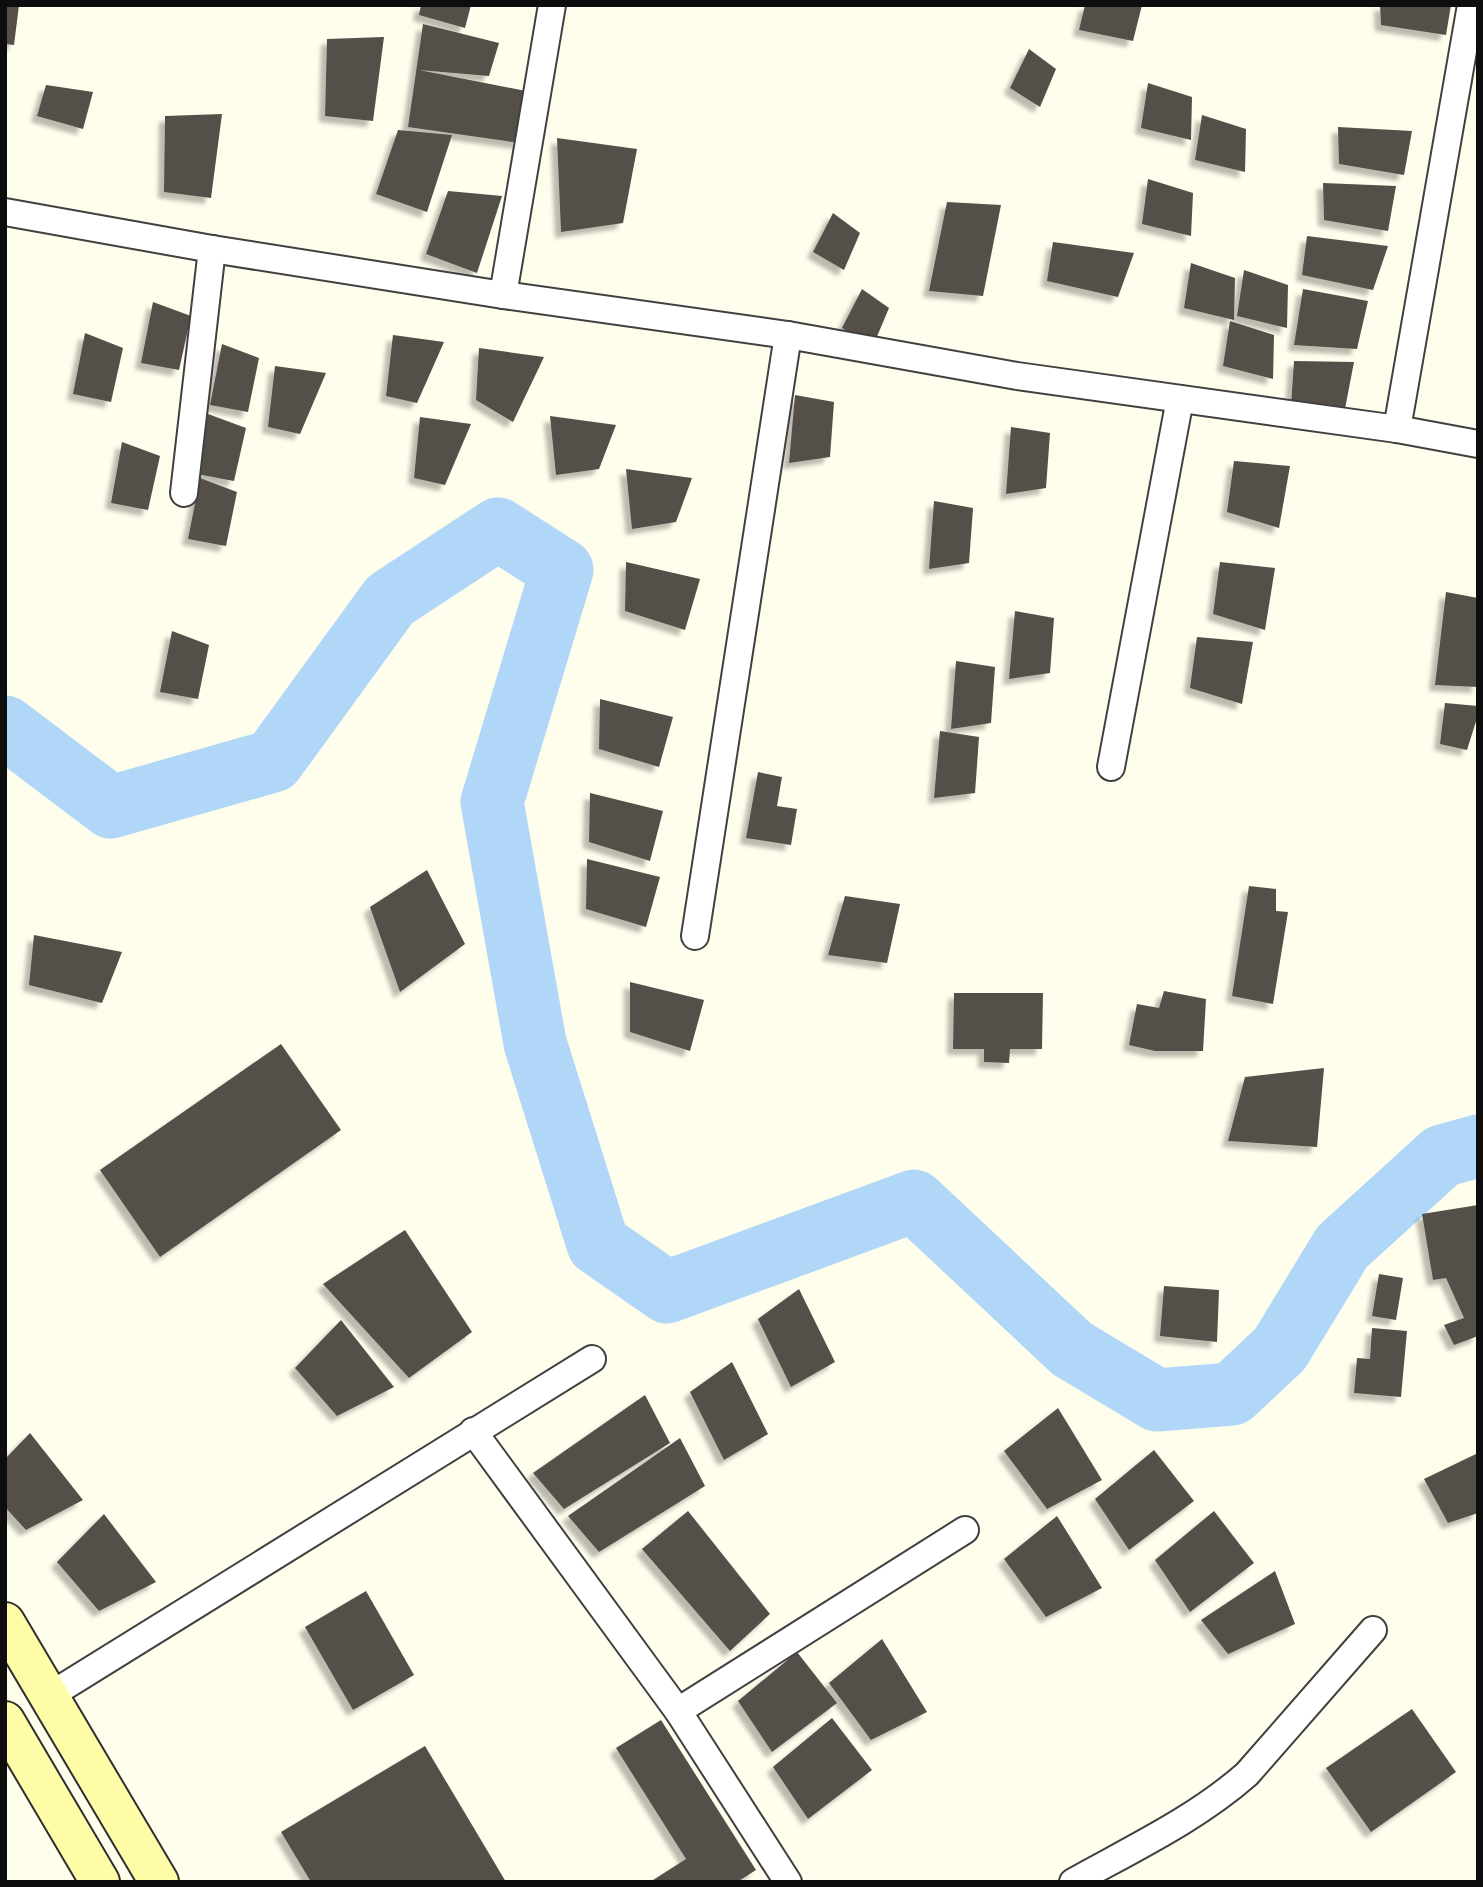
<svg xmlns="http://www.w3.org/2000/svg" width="1483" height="1887" viewBox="0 0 1483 1887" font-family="'Times New Roman',serif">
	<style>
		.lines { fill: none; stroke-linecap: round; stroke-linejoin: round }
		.river { stroke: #b0d7f7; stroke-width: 63 }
		.building { fill: #554f49; filter: url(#shadow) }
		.street-casing { stroke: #404040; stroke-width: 30 }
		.secondary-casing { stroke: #2f2f2f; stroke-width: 42 }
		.street { stroke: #fff; stroke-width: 26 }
		.secondary { stroke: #fffca7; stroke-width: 38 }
	</style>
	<defs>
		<filter id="shadow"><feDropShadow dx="-6" dy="6" stdDeviation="2" flood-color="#0004"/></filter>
	</defs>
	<rect width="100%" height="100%" fill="#fffdec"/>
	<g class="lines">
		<path class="river" d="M 5,727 L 111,807 L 273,761 L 390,600 L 498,529 L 562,570 L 492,802 L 535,1043 L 598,1244 L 667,1292 L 914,1201 L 1072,1349 L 1157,1400 L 1232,1394 L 1280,1349 L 1342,1247 L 1442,1156 L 1478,1146"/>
	</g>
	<g class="building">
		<path d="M 5,5 L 19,5 L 14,45 L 5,44 Z"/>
		<path d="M 421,5 L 471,5 L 465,28 L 419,15 Z"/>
		<path d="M 1085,5 L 1142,5 L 1133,41 L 1079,30 Z"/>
		<path d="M 1380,5 L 1451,5 L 1446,35 L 1381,25 Z"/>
		<path d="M 423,24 L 499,43 L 489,76 L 419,70 L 526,91 L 520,143 L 408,127 Z"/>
		<path d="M 384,37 L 373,121 L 325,116 L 327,39 Z"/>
		<path d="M 1029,49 L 1056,69 L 1040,107 L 1010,88 Z"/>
		<path d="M 1148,83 L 1192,97 L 1191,140 L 1141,128 Z"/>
		<path d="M 46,85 L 93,92 L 83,129 L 37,116 Z"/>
		<path d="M 222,114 L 211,198 L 164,192 L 165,116 Z"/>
		<path d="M 1202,115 L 1246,129 L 1245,172 L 1195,160 Z"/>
		<path d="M 1338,127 L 1412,131 L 1404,175 L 1339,164 Z"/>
		<path d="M 398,130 L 452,135 L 427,212 L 376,194 Z"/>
		<path d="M 557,138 L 637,149 L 623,223 L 561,232 Z"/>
		<path d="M 1148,179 L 1193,193 L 1191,236 L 1142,224 Z"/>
		<path d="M 1323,183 L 1396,186 L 1388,231 L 1324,220 Z"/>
		<path d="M 448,191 L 502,196 L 477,273 L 426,254 Z"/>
		<path d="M 947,202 L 1001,205 L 983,296 L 929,291 Z"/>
		<path d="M 833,213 L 860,233 L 844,270 L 813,252 Z"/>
		<path d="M 1307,236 L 1388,246 L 1373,290 L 1302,275 Z"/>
		<path d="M 1053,242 L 1134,253 L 1118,297 L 1047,281 Z"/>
		<path d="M 1191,263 L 1235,278 L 1234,320 L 1184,308 Z"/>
		<path d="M 1244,270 L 1288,285 L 1287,328 L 1237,316 Z"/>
		<path d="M 862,289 L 889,308 L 873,346 L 842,328 Z"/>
		<path d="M 1303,289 L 1368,301 L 1357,349 L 1294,345 Z"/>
		<path d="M 153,302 L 191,316 L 179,370 L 141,363 Z"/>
		<path d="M 1230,321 L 1274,335 L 1273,379 L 1223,366 Z"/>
		<path d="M 85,333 L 123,348 L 111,402 L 73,394 Z"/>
		<path d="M 393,335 L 444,342 L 417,403 L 386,396 Z"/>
		<path d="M 222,344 L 259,358 L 248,412 L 210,405 Z"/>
		<path d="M 479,348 L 544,357 L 513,422 L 476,400 Z"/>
		<path d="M 1294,361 L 1354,362 L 1344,414 L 1291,406 Z"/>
		<path d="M 275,366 L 326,373 L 300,434 L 268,427 Z"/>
		<path d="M 795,395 L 834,402 L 830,457 L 789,463 Z"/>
		<path d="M 208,414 L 246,428 L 234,481 L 197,474 Z"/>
		<path d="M 550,416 L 616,425 L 599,469 L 556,475 Z"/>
		<path d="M 420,417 L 471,424 L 445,485 L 414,478 Z"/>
		<path d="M 1011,427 L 1050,433 L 1046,488 L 1006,494 Z"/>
		<path d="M 122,442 L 160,456 L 148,510 L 111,503 Z"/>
		<path d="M 1234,461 L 1290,466 L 1279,528 L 1227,512 Z"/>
		<path d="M 626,469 L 692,478 L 676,522 L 632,529 Z"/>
		<path d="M 200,478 L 237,492 L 226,546 L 188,539 Z"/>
		<path d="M 934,501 L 973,508 L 969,563 L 929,569 Z"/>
		<path d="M 626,562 L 700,579 L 685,630 L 625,611 Z"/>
		<path d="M 1220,562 L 1275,568 L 1265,630 L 1213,614 Z"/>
		<path d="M 1446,592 L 1478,598 L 1478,687 L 1435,685 Z"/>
		<path d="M 1015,611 L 1054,618 L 1050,673 L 1009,679 Z"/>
		<path d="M 172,631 L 209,645 L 198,699 L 160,692 Z"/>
		<path d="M 1197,637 L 1253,642 L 1242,704 L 1190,688 Z"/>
		<path d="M 956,661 L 995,667 L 991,723 L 951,729 Z"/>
		<path d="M 600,699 L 673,717 L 659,767 L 599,749 Z"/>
		<path d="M 1445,703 L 1478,706 L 1478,715 L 1467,750 L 1440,744 Z"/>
		<path d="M 940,731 L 979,737 L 975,793 L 934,798 Z"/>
		<path d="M 758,772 L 782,777 L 777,806 L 797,809 L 791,845 L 746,838 Z"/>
		<path d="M 590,793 L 663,811 L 650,861 L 589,842 Z"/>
		<path d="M 587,859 L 660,877 L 646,927 L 586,909 Z"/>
		<path d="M 427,870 L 465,944 L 400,992 L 370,907 Z"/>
		<path d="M 1249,886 L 1276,889 L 1276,911 L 1288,912 L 1273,1004 L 1232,996 Z"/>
		<path d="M 845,896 L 900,904 L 887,963 L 828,955 Z"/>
		<path d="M 34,935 L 122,952 L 102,1003 L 29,985 Z"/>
		<path d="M 630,982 L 704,1000 L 690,1051 L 630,1032 Z"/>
		<path d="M 1164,991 L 1206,999 L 1203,1051 L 1155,1051 L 1129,1045 L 1137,1004 L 1159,1008 Z"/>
		<path d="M 954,993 L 1043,993 L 1042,1049 L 1010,1049 L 1009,1063 L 984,1062 L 984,1049 L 953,1049 Z"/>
		<path d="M 281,1044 L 341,1130 L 160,1257 L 100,1170 Z"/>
		<path d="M 1324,1068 L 1317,1147 L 1228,1141 L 1245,1077 Z"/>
		<path d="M 1478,1205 L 1478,1336 L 1454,1345 L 1444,1325 L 1464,1318 L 1446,1278 L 1433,1280 L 1422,1214 Z"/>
		<path d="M 405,1230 L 472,1332 L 409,1378 L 323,1284 Z"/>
		<path d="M 1379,1274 L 1403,1278 L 1396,1320 L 1372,1316 Z"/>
		<path d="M 1164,1286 L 1219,1290 L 1217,1342 L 1160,1336 Z"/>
		<path d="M 799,1289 L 835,1362 L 791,1387 L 758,1319 Z"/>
		<path d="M 341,1320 L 394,1387 L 337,1416 L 295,1368 Z"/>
		<path d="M 1372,1328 L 1407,1331 L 1401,1397 L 1354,1393 L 1357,1358 L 1370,1359 Z"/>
		<path d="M 732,1362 L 768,1434 L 724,1460 L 690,1392 Z"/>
		<path d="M 645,1395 L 670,1443 L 564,1509 L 533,1473 Z"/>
		<path d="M 1058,1408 L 1102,1480 L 1047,1509 L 1004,1451 Z"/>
		<path d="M 30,1433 L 83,1500 L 26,1530 L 5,1507 L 5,1459 Z"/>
		<path d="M 680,1438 L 705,1486 L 599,1552 L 568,1516 Z"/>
		<path d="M 1154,1450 L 1194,1501 L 1129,1550 L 1095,1499 Z"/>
		<path d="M 1478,1453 L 1478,1513 L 1448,1523 L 1424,1479 Z"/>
		<path d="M 688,1511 L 770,1614 L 730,1651 L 642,1549 Z"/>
		<path d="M 1214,1511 L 1254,1563 L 1190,1612 L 1155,1560 Z"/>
		<path d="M 104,1514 L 156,1582 L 99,1611 L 57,1562 Z"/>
		<path d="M 1057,1516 L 1102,1588 L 1046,1617 L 1004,1559 Z"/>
		<path d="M 1275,1571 L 1295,1624 L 1228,1654 L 1201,1620 Z"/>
		<path d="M 366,1591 L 414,1675 L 353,1710 L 305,1627 Z"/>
		<path d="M 882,1639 L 927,1712 L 871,1740 L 829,1683 Z"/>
		<path d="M 797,1652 L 837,1703 L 772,1752 L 738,1701 Z"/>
		<path d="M 1412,1709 L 1456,1772 L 1371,1832 L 1326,1768 Z"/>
		<path d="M 832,1718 L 872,1770 L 808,1819 L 773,1767 Z"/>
		<path d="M 661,1720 L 756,1870 L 737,1882 L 650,1882 L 686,1859 L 616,1748 Z"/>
		<path d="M 425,1746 L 506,1882 L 311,1882 L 281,1832 Z"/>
	</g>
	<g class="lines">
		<g class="street-casing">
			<g id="street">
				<path d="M 5,212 L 212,249 L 503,295 L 788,335 L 1017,376 L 1397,429 L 1478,444"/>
				<path d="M 503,295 L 552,5"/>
				<path d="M 1397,429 L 1471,5"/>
				<path d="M 184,493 L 212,249"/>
				<path d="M 1111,767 L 1180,399"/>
				<path d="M 695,936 L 788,335"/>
				<path d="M 473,1431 L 678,1711 L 788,1882"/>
				<path d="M 49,1696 L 592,1359"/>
				<path d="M 678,1711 L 965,1530"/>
				<path d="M 1073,1882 C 1132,1849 1196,1819 1247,1774 L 1373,1630"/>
			</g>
		</g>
		<g class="secondary-casing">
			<g id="secondary">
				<path d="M 5,1622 L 159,1882"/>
				<path d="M 5,1721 L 100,1882"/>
			</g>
		</g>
		<use href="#street" class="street"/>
		<use href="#secondary" class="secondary"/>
	</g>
	<rect width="1483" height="1887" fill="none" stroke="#0d0d0d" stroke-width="14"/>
</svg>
